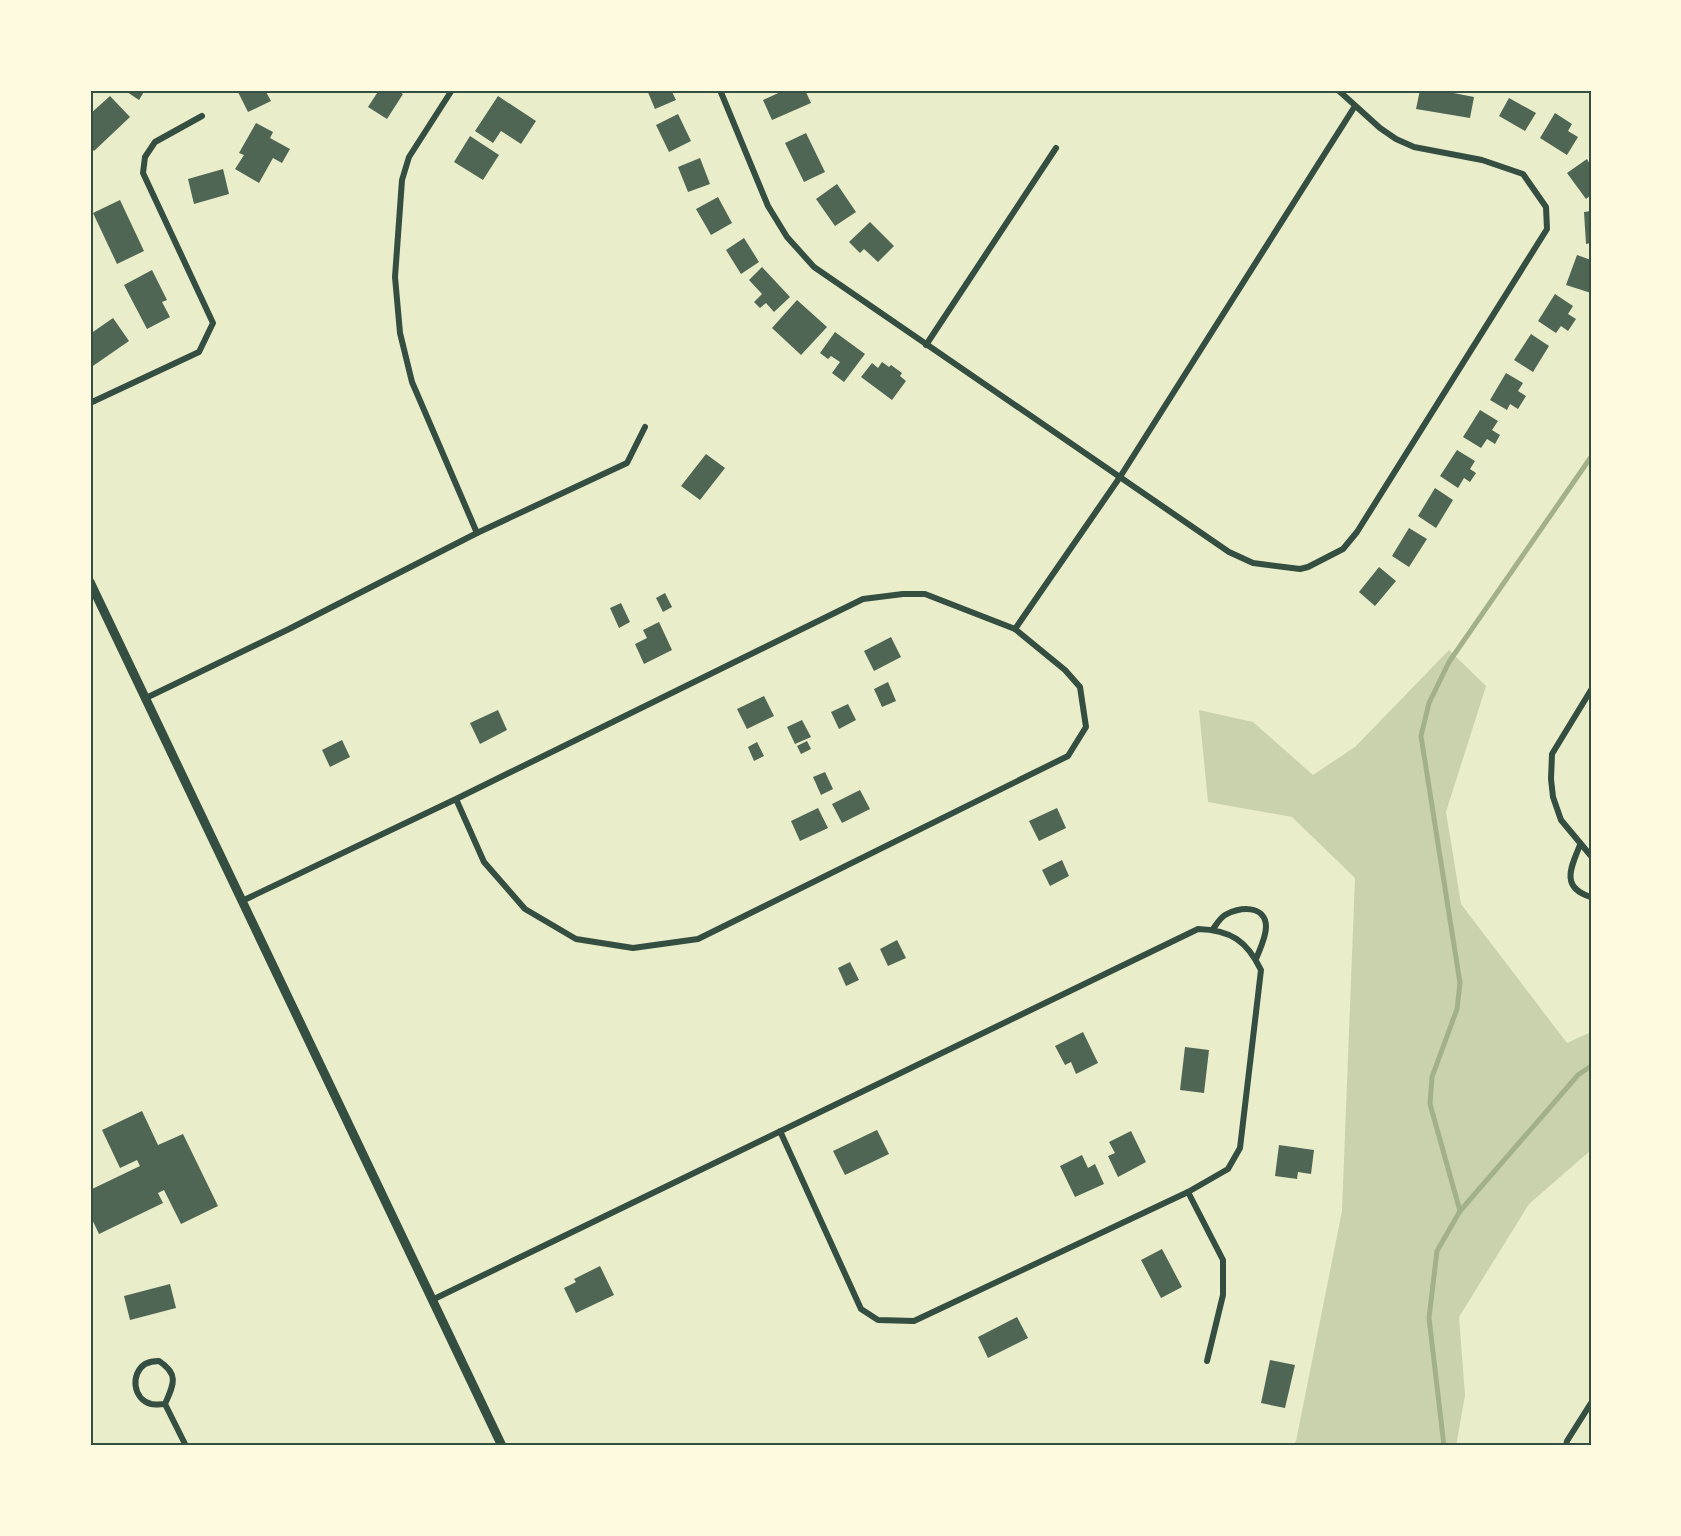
<svg xmlns="http://www.w3.org/2000/svg" width="1681" height="1536" viewBox="0 0 1681 1536" font-family="'DejaVu Sans',sans-serif">
	<style>
		.green { fill: #cad2ad }
		.lines { fill: none; stroke-linecap: round; stroke-linejoin: round }
		.stream { stroke: #a3b18a; stroke-width: 5 }
		.building { fill: #4f6655 }
		.minor { stroke: #344e41; stroke-width: 6 }
		.tertiary { stroke: #344e41; stroke-width: 9 }
		.neatline { fill: none; stroke: #344e41; stroke-width: 2 }
	</style>
	<rect width="100%" height="100%" fill="#e9edc9"/>
	<path class="green" d="M 1449,650 L 1486,686 L 1446,812 L 1461,904 L 1567,1043 L 1591,1032 L 1591,1150 L 1529,1204 L 1459,1317 L 1465,1395 L 1456,1446 L 1293,1446 L 1296,1441 L 1342,1211 L 1355,878 L 1292,817 L 1208,802 L 1199,710 L 1253,722 L 1313,775 L 1355,747 Z"/>
	<g class="lines">
		<g class="stream">
			<path d="M 1460,1211 L 1430,1104 L 1432,1077 L 1457,1009 L 1460,983 L 1421,736 L 1429,703 L 1449,662 L 1591,457"/>
			<path d="M 1444,1446 L 1429,1318 L 1437,1251 L 1460,1211 L 1578,1075 L 1591,1066"/>
		</g>
	</g>
	<g class="building">
		<path d="M 124,90 L 145,90 L 139,100 Z"/>
		<path d="M 237,90 L 265,90 L 271,101 L 248,112 Z"/>
		<path d="M 379,90 L 396,90 L 403,94 L 387,119 L 368,107 Z"/>
		<path d="M 647,90 L 671,90 L 676,100 L 655,109 Z"/>
		<path d="M 785,90 L 805,90 L 811,103 L 772,120 L 763,100 Z"/>
		<path d="M 1420,90 L 1438,90 L 1474,97 L 1470,118 L 1416,109 Z"/>
		<path d="M 110,96 L 130,117 L 94,151 L 90,146 L 90,114 Z"/>
		<path d="M 498,96 L 536,121 L 521,144 L 501,131 L 493,143 L 475,131 Z"/>
		<path d="M 1509,98 L 1536,113 L 1525,131 L 1499,116 Z"/>
		<path d="M 1555,113 L 1572,124 L 1568,131 L 1578,137 L 1567,155 L 1540,138 Z"/>
		<path d="M 678,114 L 691,141 L 669,152 L 656,125 Z"/>
		<path d="M 256,123 L 273,132 L 270,138 L 290,149 L 282,163 L 273,158 L 259,183 L 235,169 L 244,155 L 239,153 Z"/>
		<path d="M 806,133 L 825,172 L 804,182 L 785,143 Z"/>
		<path d="M 470,136 L 499,155 L 483,180 L 454,162 Z"/>
		<path d="M 700,158 L 710,184 L 688,192 L 678,167 Z"/>
		<path d="M 1587,159 L 1591,166 L 1591,195 L 1586,199 L 1567,173 Z"/>
		<path d="M 223,169 L 229,194 L 194,204 L 188,179 Z"/>
		<path d="M 837,184 L 856,212 L 835,226 L 816,199 Z"/>
		<path d="M 718,197 L 732,223 L 711,235 L 696,209 Z"/>
		<path d="M 120,200 L 144,251 L 117,264 L 93,213 Z"/>
		<path d="M 1591,211 L 1591,243 L 1586,244 L 1584,212 Z"/>
		<path d="M 870,222 L 894,246 L 878,262 L 864,249 L 860,253 L 849,242 Z"/>
		<path d="M 744,238 L 759,262 L 741,274 L 726,250 Z"/>
		<path d="M 1577,255 L 1591,260 L 1591,293 L 1566,285 Z"/>
		<path d="M 762,267 L 790,297 L 774,312 L 766,303 L 760,308 L 754,302 L 762,294 L 749,280 Z"/>
		<path d="M 152,270 L 167,300 L 162,302 L 170,317 L 147,329 L 124,285 Z"/>
		<path d="M 1555,294 L 1573,306 L 1568,314 L 1576,319 L 1568,331 L 1561,326 L 1556,333 L 1538,321 Z"/>
		<path d="M 797,300 L 827,327 L 801,355 L 772,328 Z"/>
		<path d="M 113,318 L 129,341 L 90,368 L 90,334 Z"/>
		<path d="M 835,332 L 865,354 L 844,382 L 832,373 L 840,362 L 831,356 L 828,359 L 820,353 Z"/>
		<path d="M 1531,334 L 1549,346 L 1533,372 L 1514,360 Z"/>
		<path d="M 882,362 L 889,367 L 891,365 L 902,373 L 900,376 L 906,381 L 892,400 L 861,377 L 872,363 L 878,368 Z"/>
		<path d="M 1506,373 L 1523,383 L 1518,391 L 1526,396 L 1518,409 L 1510,404 L 1507,410 L 1490,400 Z"/>
		<path d="M 1480,410 L 1498,421 L 1492,430 L 1500,435 L 1495,444 L 1487,439 L 1481,448 L 1463,437 Z"/>
		<path d="M 1457,450 L 1475,461 L 1470,469 L 1476,473 L 1470,482 L 1464,478 L 1458,488 L 1440,476 Z"/>
		<path d="M 706,454 L 725,468 L 700,500 L 681,486 Z"/>
		<path d="M 1435,488 L 1453,500 L 1436,528 L 1418,516 Z"/>
		<path d="M 1409,528 L 1427,539 L 1409,567 L 1392,556 Z"/>
		<path d="M 1379,567 L 1396,581 L 1375,606 L 1359,592 Z"/>
		<path d="M 665,593 L 672,607 L 663,612 L 656,598 Z"/>
		<path d="M 621,603 L 630,622 L 619,628 L 610,608 Z"/>
		<path d="M 659,622 L 672,650 L 644,664 L 635,644 L 647,638 L 643,630 Z"/>
		<path d="M 891,637 L 901,657 L 874,671 L 864,651 Z"/>
		<path d="M 888,682 L 896,701 L 882,707 L 874,689 Z"/>
		<path d="M 764,696 L 774,716 L 747,729 L 737,709 Z"/>
		<path d="M 848,704 L 856,720 L 839,729 L 831,712 Z"/>
		<path d="M 498,710 L 507,730 L 480,744 L 470,723 Z"/>
		<path d="M 802,720 L 811,737 L 795,744 L 787,727 Z"/>
		<path d="M 342,740 L 350,757 L 330,767 L 322,750 Z"/>
		<path d="M 807,741 L 811,749 L 801,754 L 797,746 Z"/>
		<path d="M 757,742 L 764,756 L 754,761 L 748,747 Z"/>
		<path d="M 825,772 L 833,789 L 821,795 L 813,777 Z"/>
		<path d="M 860,790 L 870,809 L 842,823 L 832,804 Z"/>
		<path d="M 818,808 L 828,828 L 800,841 L 791,821 Z"/>
		<path d="M 1057,808 L 1066,828 L 1039,841 L 1029,821 Z"/>
		<path d="M 1062,860 L 1069,876 L 1050,886 L 1042,870 Z"/>
		<path d="M 897,940 L 906,958 L 888,966 L 880,949 Z"/>
		<path d="M 850,962 L 859,980 L 846,986 L 838,968 Z"/>
		<path d="M 1083,1032 L 1098,1063 L 1076,1074 L 1071,1062 L 1065,1065 L 1055,1046 Z"/>
		<path d="M 1185,1047 L 1209,1050 L 1204,1093 L 1180,1090 Z"/>
		<path d="M 142,1111 L 158,1145 L 183,1134 L 218,1206 L 181,1224 L 164,1190 L 158,1193 L 163,1203 L 99,1234 L 90,1215 L 90,1190 L 140,1166 L 137,1160 L 120,1168 L 102,1130 Z"/>
		<path d="M 877,1130 L 889,1154 L 845,1175 L 833,1151 Z"/>
		<path d="M 1131,1131 L 1146,1162 L 1118,1177 L 1108,1156 L 1115,1153 L 1109,1142 Z"/>
		<path d="M 1279,1145 L 1314,1150 L 1311,1174 L 1298,1172 L 1297,1179 L 1275,1176 Z"/>
		<path d="M 1082,1155 L 1088,1168 L 1095,1164 L 1104,1184 L 1075,1197 L 1060,1166 Z"/>
		<path d="M 1162,1249 L 1182,1287 L 1161,1298 L 1141,1260 Z"/>
		<path d="M 600,1266 L 614,1295 L 576,1313 L 564,1288 L 576,1282 L 574,1279 Z"/>
		<path d="M 170,1284 L 176,1308 L 130,1320 L 124,1296 Z"/>
		<path d="M 1017,1317 L 1028,1338 L 988,1358 L 978,1337 Z"/>
		<path d="M 1270,1360 L 1295,1365 L 1285,1408 L 1261,1403 Z"/>
	</g>
	<g class="lines">
		<g class="minor">
			<path d="M 452,90 L 409,157 L 402,180 L 395,277 L 400,333 L 412,382 L 477,533"/>
			<path d="M 720,90 L 768,206 L 787,237 L 814,267 L 1229,552 L 1253,563 L 1300,569 L 1308,567 L 1343,549 L 1357,532 L 1547,229 L 1546,207 L 1523,174 L 1482,160 L 1414,147 L 1396,139 L 1380,128 L 1338,90"/>
			<path d="M 926,345 L 1056,148"/>
			<path d="M 90,403 L 199,352 L 213,323 L 143,173 L 145,157 L 155,142 L 202,116"/>
			<path d="M 1015,629 L 1120,477 L 1355,106"/>
			<path d="M 1591,690 L 1552,754 L 1551,779 L 1553,797 L 1561,820 L 1591,856"/>
			<path d="M 146,698 L 289,629 L 477,533 L 627,463 L 645,427"/>
			<path d="M 1580,845 C 1571,867 1560,888 1591,897"/>
			<path d="M 242,901 L 456,799 L 863,599 L 903,594 L 925,594 L 1015,629 L 1065,670 L 1080,687 L 1086,727 L 1068,756 L 698,939 L 633,948 L 576,939 L 525,909 L 484,862 L 456,799"/>
			<path d="M 1213,929 C 1216,925 1220,918 1225,915 C 1238,907 1266,904 1266,927 C 1266,937 1260,949 1256,959"/>
			<path d="M 1188,1192 L 1223,1260 L 1223,1295 L 1207,1361"/>
			<path d="M 432,1300 L 1198,929 C 1231,930 1247,941 1261,970 L 1240,1148 L 1228,1169 L 1188,1192 L 914,1321 L 878,1320 L 861,1309 L 780,1131"/>
			<path d="M 159,1361 C 179,1374 174,1384 165,1404 C 161,1404 155,1405 151,1404 C 133,1399 130,1374 145,1364 C 149,1362 154,1361 159,1361 Z"/>
			<path d="M 165,1404 L 186,1446"/>
			<path d="M 1566,1446 L 1567,1441 L 1591,1403"/>
		</g>
		<path class="tertiary" d="M 90,582 L 502,1446"/>
	</g>
	<rect width="1681" height="1536" fill="none" stroke="#fefae0" stroke-width="183"/>
	<rect x="92" y="92" width="1498" height="1352" class="neatline"/>
</svg>
